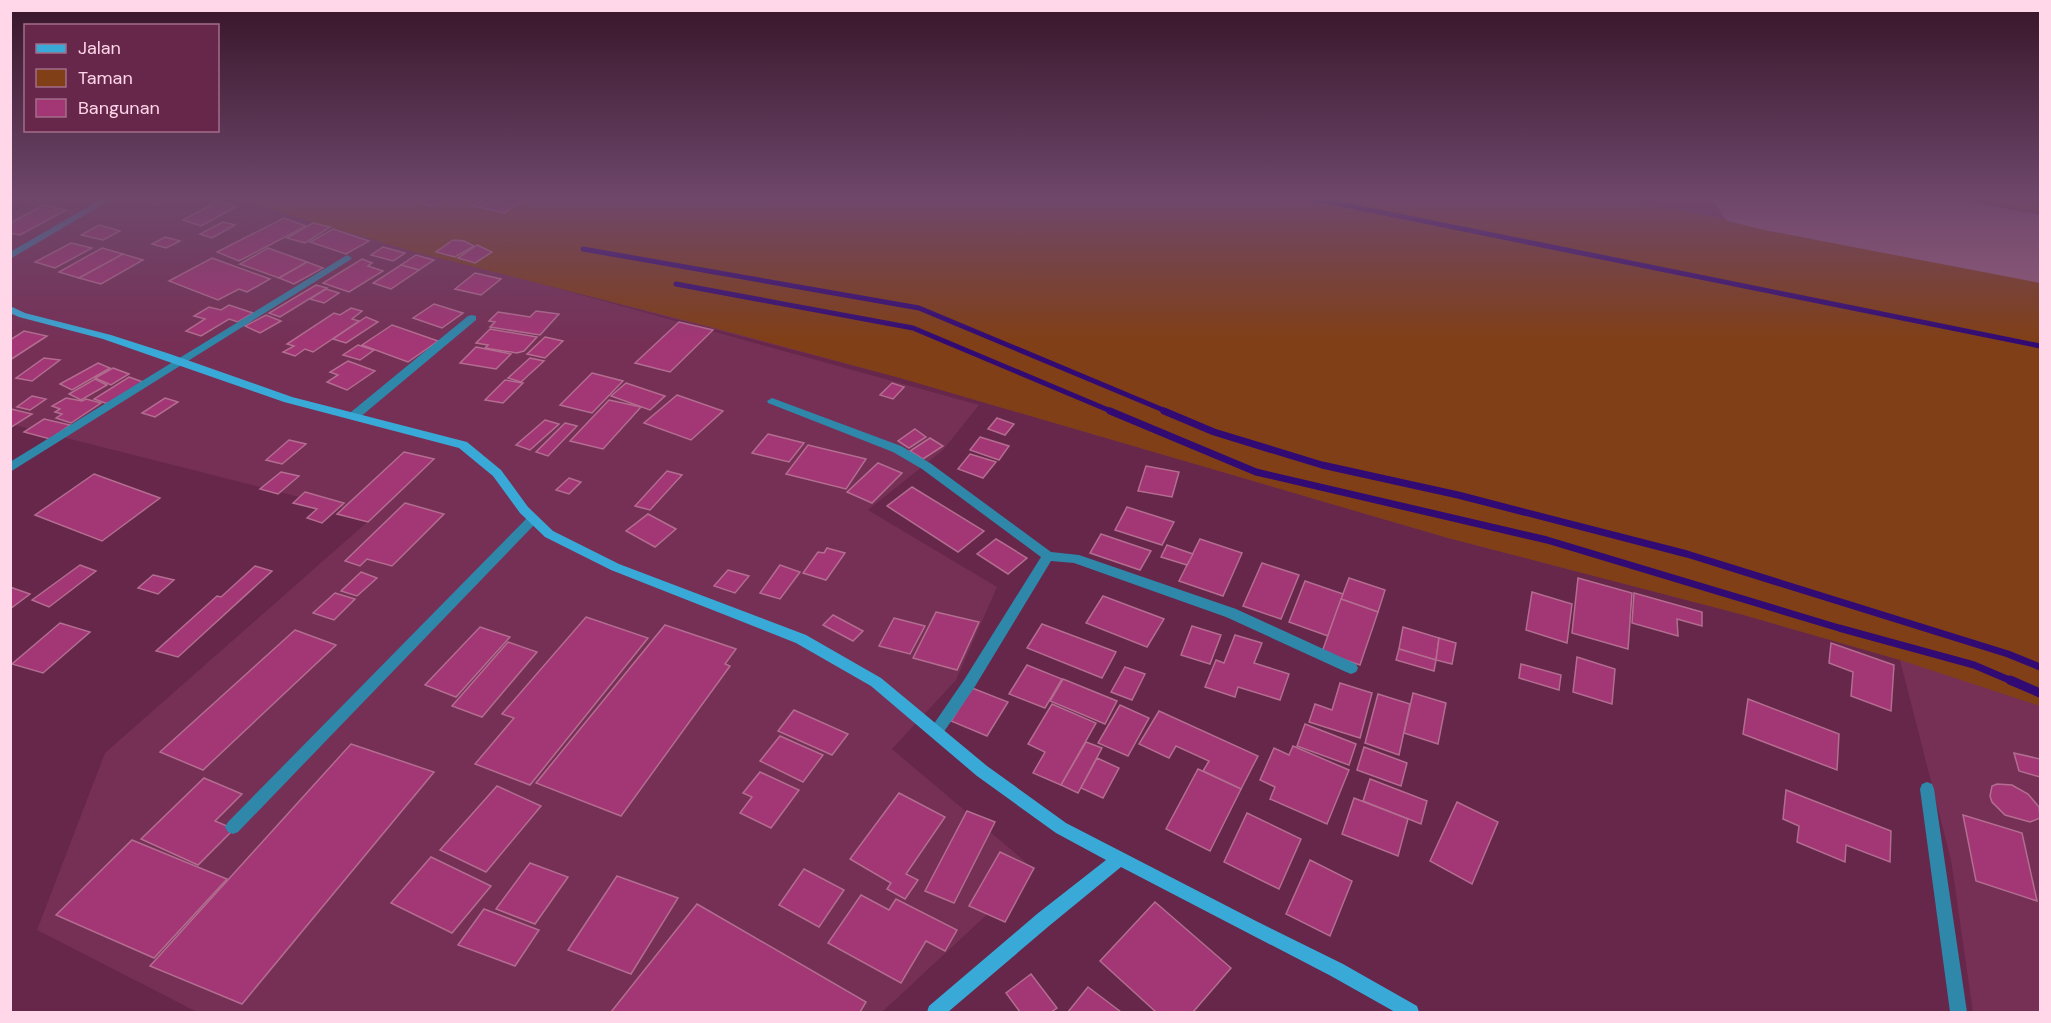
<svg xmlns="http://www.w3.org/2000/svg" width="2051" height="1023" viewBox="0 0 2051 1023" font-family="'DM Sans',sans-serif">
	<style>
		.built { fill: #763056 }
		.green { fill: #803f16 }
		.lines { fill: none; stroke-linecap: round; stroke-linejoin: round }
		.stream-far2 { stroke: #310a74; stroke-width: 5 }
		.stream-far1 { stroke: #310a74; stroke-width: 7 }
		.stream { stroke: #310a74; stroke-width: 9 }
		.runway { fill: #975f7d; fill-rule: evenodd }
		.building { fill: #a33675; stroke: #b36d90; stroke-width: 1.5 }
		.street { fill: #2f87aa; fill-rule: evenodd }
		.secondary { fill: #39aad7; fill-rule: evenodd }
	</style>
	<rect width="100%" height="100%" fill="#66274a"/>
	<path class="built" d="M 38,198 L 2040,198 L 2040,1012 L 1973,1012 L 1951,860 L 1900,660 L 1740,614 L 1448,538 L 900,378 L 520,278 L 979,405 L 943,450 L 868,510 L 997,587 L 956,680 L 892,749 L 1035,870 L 882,1012 L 197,1012 L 37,930 L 105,753 L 374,516 L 11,424 L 10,214 Z"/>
	<g class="green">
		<path d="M 232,198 L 1613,198 L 2040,280 L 2040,706 L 1900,660 L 1740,614 L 1448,538 L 900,378 L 707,326 L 415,252 Z"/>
		<path d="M 1963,198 L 2040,198 L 2040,212 Z"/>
	</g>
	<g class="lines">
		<g class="stream-far2">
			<path d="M 1310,198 L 2040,346"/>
			<path d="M 583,249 L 919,308 L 1168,412"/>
			<path d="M 676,284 L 913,328 L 1113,412"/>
		</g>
		<g class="stream-far1">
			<path d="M 1110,411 L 1256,472 L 1547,540 L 1839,628 L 1974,665 L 2014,682"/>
			<path d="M 1164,411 L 1214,432 L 1322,465 L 1458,495 L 1687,554 L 2008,654 L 2040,667"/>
		</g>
		<path class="stream" d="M 2010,680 L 2040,693"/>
		<path class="runway" d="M 1711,198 L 1949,198 L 2040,215 L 2040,283 L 1765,230 L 1727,221 Z"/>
	</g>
	<g class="building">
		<path d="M 145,198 L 169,198 L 156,205 L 141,200 Z"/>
		<path d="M 429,198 L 444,198 L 432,206 L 422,203 Z"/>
		<path d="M 485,198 L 525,198 L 504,213 L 474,206 Z"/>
		<path d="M 218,201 L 236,207 L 201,226 L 183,220 Z"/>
		<path d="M 44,205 L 66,210 L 20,235 L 10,233 L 10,223 Z"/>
		<path d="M 284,218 L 306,226 L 239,261 L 217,252 Z"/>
		<path d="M 223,222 L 235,225 L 212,238 L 200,234 Z"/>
		<path d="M 313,223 L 330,227 L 305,243 L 287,238 Z"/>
		<path d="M 99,225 L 120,231 L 103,240 L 81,235 Z"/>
		<path d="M 333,229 L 369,241 L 346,254 L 310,242 Z"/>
		<path d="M 165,237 L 180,241 L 166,248 L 152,244 Z"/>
		<path d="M 453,240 L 464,241 L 474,246 L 455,257 L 436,252 Z"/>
		<path d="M 71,243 L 92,248 L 55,268 L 35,262 Z"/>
		<path d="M 477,245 L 492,252 L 475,263 L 458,258 Z"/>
		<path d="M 383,247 L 405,253 L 393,261 L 371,255 Z"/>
		<path d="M 102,248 L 123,254 L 79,278 L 59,272 Z"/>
		<path d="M 268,248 L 307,262 L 279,278 L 240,264 Z"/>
		<path d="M 123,254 L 143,260 L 101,284 L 79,278 Z"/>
		<path d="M 416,255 L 434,260 L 419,270 L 401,265 Z"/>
		<path d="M 212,258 L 270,279 L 247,292 L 239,289 L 218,300 L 169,281 Z"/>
		<path d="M 362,259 L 372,263 L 368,266 L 383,271 L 349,292 L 323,283 Z"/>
		<path d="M 307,262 L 323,268 L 294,284 L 279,278 Z"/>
		<path d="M 401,265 L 419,270 L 391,289 L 373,283 Z"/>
		<path d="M 475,273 L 501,279 L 481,295 L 455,289 Z"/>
		<path d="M 316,285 L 327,288 L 280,317 L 269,313 Z"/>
		<path d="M 326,289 L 339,293 L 324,303 L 310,299 Z"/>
		<path d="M 434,304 L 463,313 L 442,328 L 413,318 Z"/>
		<path d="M 229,305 L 253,313 L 238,322 L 229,319 L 201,336 L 186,331 L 205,319 L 194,316 L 209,307 L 221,310 Z"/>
		<path d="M 351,308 L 362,311 L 352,319 L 359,321 L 313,352 L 305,349 L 295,356 L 283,352 L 294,346 L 287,344 L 334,313 L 340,315 Z"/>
		<path d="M 536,311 L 559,314 L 540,335 L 490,327 L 495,322 L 489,321 L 498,312 L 530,317 Z"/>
		<path d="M 266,315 L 281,321 L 260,333 L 245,326 Z"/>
		<path d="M 366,317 L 378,322 L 346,343 L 333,339 Z"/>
		<path d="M 679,322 L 713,330 L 670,372 L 635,363 Z"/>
		<path d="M 392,325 L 438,341 L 408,362 L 362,345 Z"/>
		<path d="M 490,329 L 537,337 L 524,351 L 517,353 L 485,348 L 488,345 L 476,343 Z"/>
		<path d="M 24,331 L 47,336 L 10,360 L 10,340 Z"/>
		<path d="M 545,337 L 563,341 L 545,358 L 527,354 Z"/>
		<path d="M 358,345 L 374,350 L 360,360 L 343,355 Z"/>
		<path d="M 476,347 L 511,354 L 496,369 L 460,363 Z"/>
		<path d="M 44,358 L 60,360 L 32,381 L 16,378 Z"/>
		<path d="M 530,358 L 544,361 L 521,382 L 508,378 Z"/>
		<path d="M 348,361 L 375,371 L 347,390 L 327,382 L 338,375 L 330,372 Z"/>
		<path d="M 98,363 L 110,368 L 72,390 L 60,384 Z"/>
		<path d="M 113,368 L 129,374 L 111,385 L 95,378 Z"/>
		<path d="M 592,373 L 623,381 L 592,413 L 560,405 Z"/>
		<path d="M 129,377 L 143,382 L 108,404 L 94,399 Z"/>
		<path d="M 95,379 L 107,385 L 81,400 L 69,394 Z"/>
		<path d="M 505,380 L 523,383 L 503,403 L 485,400 Z"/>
		<path d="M 626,383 L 665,396 L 650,410 L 611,396 Z"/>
		<path d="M 892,383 L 904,387 L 893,399 L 880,395 Z"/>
		<path d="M 677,395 L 723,411 L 691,440 L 644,423 Z"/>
		<path d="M 32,396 L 46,399 L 30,410 L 17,407 Z"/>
		<path d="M 66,398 L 82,401 L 86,399 L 101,403 L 71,423 L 56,418 L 62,414 L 55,412 L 60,409 L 52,406 Z"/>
		<path d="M 165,398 L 178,402 L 155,417 L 142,413 Z"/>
		<path d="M 609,400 L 641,407 L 603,449 L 570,441 Z"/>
		<path d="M 10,409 L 11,409 L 32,414 L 10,428 Z"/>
		<path d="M 997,418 L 1014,424 L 1005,435 L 988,429 Z"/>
		<path d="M 44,419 L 70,425 L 50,439 L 24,432 Z"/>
		<path d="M 545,420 L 559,424 L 530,450 L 516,445 Z"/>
		<path d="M 565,423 L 577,426 L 548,456 L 536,452 Z"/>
		<path d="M 915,429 L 926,437 L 909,448 L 898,441 Z"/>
		<path d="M 768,434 L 804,443 L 789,462 L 752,453 Z"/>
		<path d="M 980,437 L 1009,446 L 999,460 L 970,450 Z"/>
		<path d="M 930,438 L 943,446 L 923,459 L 910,451 Z"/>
		<path d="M 289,440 L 306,444 L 282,464 L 266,460 Z"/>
		<path d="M 808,445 L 866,459 L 846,489 L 786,474 Z"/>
		<path d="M 404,452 L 434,459 L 368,522 L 337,514 Z"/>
		<path d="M 970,454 L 996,462 L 983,478 L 958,469 Z"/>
		<path d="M 878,463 L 902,473 L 872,503 L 847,492 Z"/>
		<path d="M 1146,466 L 1179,472 L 1172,497 L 1138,491 Z"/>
		<path d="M 667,471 L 682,475 L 650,510 L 635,506 Z"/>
		<path d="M 281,472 L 299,476 L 278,494 L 260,489 Z"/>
		<path d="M 94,474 L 160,498 L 102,541 L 35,515 Z"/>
		<path d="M 569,478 L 581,482 L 569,494 L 556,490 Z"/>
		<path d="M 912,487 L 984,531 L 958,552 L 887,506 Z"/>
		<path d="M 305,492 L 344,503 L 322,523 L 307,518 L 317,509 L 293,503 Z"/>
		<path d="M 405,503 L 444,514 L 392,566 L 367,559 L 360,566 L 345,561 Z"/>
		<path d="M 1127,507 L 1174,522 L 1162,545 L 1115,530 Z"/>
		<path d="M 648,514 L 676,529 L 655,547 L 626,531 Z"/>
		<path d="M 1101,534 L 1151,551 L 1140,570 L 1090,553 Z"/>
		<path d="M 996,539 L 1027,558 L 1008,574 L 977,554 Z"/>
		<path d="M 1200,539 L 1242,553 L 1223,596 L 1179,581 Z"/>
		<path d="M 1167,545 L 1193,554 L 1187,565 L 1161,557 Z"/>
		<path d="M 827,548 L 845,553 L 826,580 L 803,573 L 818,552 L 824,553 Z"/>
		<path d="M 1262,563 L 1299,575 L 1281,619 L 1243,606 Z"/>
		<path d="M 80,565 L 96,571 L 49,607 L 32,600 Z"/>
		<path d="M 780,565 L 800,572 L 780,599 L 760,593 Z"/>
		<path d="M 255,566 L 272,571 L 178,657 L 156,651 L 217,596 L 221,597 Z"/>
		<path d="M 728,570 L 749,576 L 735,593 L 714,586 Z"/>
		<path d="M 361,572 L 377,578 L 357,596 L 341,591 Z"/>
		<path d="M 153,575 L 174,580 L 158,594 L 138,588 Z"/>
		<path d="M 1349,578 L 1385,590 L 1378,612 L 1341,599 Z"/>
		<path d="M 1578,578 L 1632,593 L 1628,649 L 1572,633 Z"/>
		<path d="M 1305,581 L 1343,594 L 1328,636 L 1289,622 Z"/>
		<path d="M 10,587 L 30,594 L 10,609 Z"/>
		<path d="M 1532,592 L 1572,604 L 1567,643 L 1526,630 Z"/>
		<path d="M 335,593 L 355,599 L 334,620 L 313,613 Z"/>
		<path d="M 1634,593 L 1702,612 L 1702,626 L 1677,619 L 1678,636 L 1632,623 Z"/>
		<path d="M 1103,596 L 1164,619 L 1147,647 L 1086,623 Z"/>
		<path d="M 1341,599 L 1378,612 L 1360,665 L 1322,652 Z"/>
		<path d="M 936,612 L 979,622 L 957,670 L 913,658 Z"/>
		<path d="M 833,615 L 863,631 L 853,641 L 823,625 Z"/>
		<path d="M 586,617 L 648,638 L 530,785 L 475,764 L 514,718 L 502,714 Z"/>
		<path d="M 894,618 L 925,626 L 910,654 L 879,646 Z"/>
		<path d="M 60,623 L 90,632 L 43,673 L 12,664 Z"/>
		<path d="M 1042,624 L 1116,652 L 1102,678 L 1027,648 Z"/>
		<path d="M 665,625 L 736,649 L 725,664 L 730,666 L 621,816 L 536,783 Z"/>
		<path d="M 1192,626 L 1221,635 L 1210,664 L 1181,655 Z"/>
		<path d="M 480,627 L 510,637 L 456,697 L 425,685 Z"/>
		<path d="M 1403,627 L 1439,638 L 1436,660 L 1399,649 Z"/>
		<path d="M 295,630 L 336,645 L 203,770 L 160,752 Z"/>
		<path d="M 1235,635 L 1262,643 L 1254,663 L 1289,674 L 1280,700 L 1238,687 L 1235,697 L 1205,687 L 1216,660 L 1224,663 Z"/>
		<path d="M 1439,638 L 1456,643 L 1452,664 L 1436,660 Z"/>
		<path d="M 508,642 L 537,652 L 482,717 L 452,706 Z"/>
		<path d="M 1831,643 L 1894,665 L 1891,711 L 1851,696 L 1853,672 L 1829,663 Z"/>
		<path d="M 1399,649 L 1436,660 L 1434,671 L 1396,660 Z"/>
		<path d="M 1577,657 L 1615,669 L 1612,704 L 1573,692 Z"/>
		<path d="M 1521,664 L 1561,675 L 1559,690 L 1519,678 Z"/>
		<path d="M 1027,665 L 1062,679 L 1045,708 L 1009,694 Z"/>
		<path d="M 1125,667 L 1145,674 L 1132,700 L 1111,692 Z"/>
		<path d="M 1063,679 L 1117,701 L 1105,724 L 1050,701 Z"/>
		<path d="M 1340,683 L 1372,693 L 1360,738 L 1309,722 L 1315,704 L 1332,710 Z"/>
		<path d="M 972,688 L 1008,702 L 987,736 L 951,721 Z"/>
		<path d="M 1413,693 L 1446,703 L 1438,744 L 1404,733 Z"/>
		<path d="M 1378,694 L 1410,704 L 1399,755 L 1365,743 Z"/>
		<path d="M 1748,699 L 1839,734 L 1837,770 L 1743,734 Z"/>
		<path d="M 1052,704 L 1096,723 L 1061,785 L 1033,773 L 1045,752 L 1028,744 Z"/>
		<path d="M 1120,705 L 1149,718 L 1128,756 L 1098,743 Z"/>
		<path d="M 794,710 L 848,734 L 832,755 L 778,731 Z"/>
		<path d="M 1159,711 L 1258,756 L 1241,789 L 1203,771 L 1209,761 L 1176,746 L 1169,758 L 1139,744 Z"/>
		<path d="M 1305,724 L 1356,744 L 1349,765 L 1297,746 Z"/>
		<path d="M 780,736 L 823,755 L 803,782 L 760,761 Z"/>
		<path d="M 1086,742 L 1102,748 L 1078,793 L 1061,785 Z"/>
		<path d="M 351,744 L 434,772 L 242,1004 L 150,966 Z"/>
		<path d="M 1293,746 L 1349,770 L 1327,824 L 1270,799 L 1275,787 L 1260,780 L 1274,748 L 1289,755 Z"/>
		<path d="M 1364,747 L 1407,763 L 1401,786 L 1357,770 Z"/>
		<path d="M 2014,753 L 2040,759 L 2040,777 L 2019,771 Z"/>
		<path d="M 1097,758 L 1119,768 L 1103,798 L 1081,788 Z"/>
		<path d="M 1198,769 L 1241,789 L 1210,851 L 1166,829 Z"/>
		<path d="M 760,772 L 799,790 L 771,828 L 740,813 L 752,797 L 743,793 Z"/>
		<path d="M 204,778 L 242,794 L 215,821 L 234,829 L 198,865 L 141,839 Z"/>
		<path d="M 1370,779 L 1427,801 L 1421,824 L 1363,801 Z"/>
		<path d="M 1997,784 L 2012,785 L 2028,794 L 2039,807 L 2040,818 L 2030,822 L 2005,815 L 1992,802 L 1990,796 L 1992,786 Z"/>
		<path d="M 497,786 L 541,806 L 486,872 L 440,850 Z"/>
		<path d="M 1786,790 L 1891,831 L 1890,862 L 1846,845 L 1845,862 L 1797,842 L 1799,826 L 1783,819 Z"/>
		<path d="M 899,793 L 945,817 L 906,874 L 918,880 L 905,899 L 887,889 L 891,883 L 850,859 Z"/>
		<path d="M 1354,798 L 1408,819 L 1398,856 L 1342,834 Z"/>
		<path d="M 1457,802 L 1498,822 L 1472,884 L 1430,861 Z"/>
		<path d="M 967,811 L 995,822 L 954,903 L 925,891 Z"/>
		<path d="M 1247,813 L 1301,839 L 1279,889 L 1224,862 Z"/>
		<path d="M 1963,815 L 2022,833 L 2037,901 L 1976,881 Z"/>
		<path d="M 132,840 L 227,879 L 154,958 L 56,915 Z"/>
		<path d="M 1000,852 L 1034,868 L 1005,922 L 969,906 Z"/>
		<path d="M 431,857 L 491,886 L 452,933 L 391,903 Z"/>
		<path d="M 1310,860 L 1352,881 L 1330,936 L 1286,914 Z"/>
		<path d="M 530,863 L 568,877 L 535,924 L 496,909 Z"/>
		<path d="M 804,869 L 844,890 L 819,927 L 779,905 Z"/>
		<path d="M 617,876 L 678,898 L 631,974 L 568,950 Z"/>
		<path d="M 861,895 L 889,910 L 896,899 L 957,930 L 945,951 L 926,941 L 901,983 L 828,943 Z"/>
		<path d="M 1155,902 L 1231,968 L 1193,1012 L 1156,1012 L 1100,961 Z"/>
		<path d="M 697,904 L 866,1002 L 860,1012 L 611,1012 Z"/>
		<path d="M 484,909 L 539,930 L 515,966 L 458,945 Z"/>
		<path d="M 1031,974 L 1057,1008 L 1051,1012 L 1020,1012 L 1006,993 Z"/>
		<path d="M 1088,987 L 1121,1012 L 1068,1012 Z"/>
	</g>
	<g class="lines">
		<g class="street">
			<path d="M 103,198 L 112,199 L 10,259 L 10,252 Z"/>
			<path d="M 347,255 L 352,258 L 350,260 L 10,472 L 10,462 Z"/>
			<path d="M 472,315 L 476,316 L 476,320 L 359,418 L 351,418 L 350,415 L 351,412 L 468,316 Z"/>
			<path d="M 772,398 L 901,446 L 930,463 L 1051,552 L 1079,555 L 1236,609 L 1356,664 L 1358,668 L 1356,672 L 1351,674 L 1346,672 L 1226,617 L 1074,563 L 1051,561 L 974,688 L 941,736 L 936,738 L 931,736 L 929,732 L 931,728 L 964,680 L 1041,557 L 922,469 L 893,452 L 768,403 L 767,401 Z"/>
			<path d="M 533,515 L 539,519 L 537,522 L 238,832 L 233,834 L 228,832 L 225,827 L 228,822 L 529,516 Z"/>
			<path d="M 1927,782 L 1932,784 L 1934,789 L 1967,1012 L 1950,1012 L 1920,789 L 1922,784 Z"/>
		</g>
		<path class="secondary" d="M 10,306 L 25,313 L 111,335 L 170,354 L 292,397 L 467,442 L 501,470 L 528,507 L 553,531 L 619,564 L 806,635 L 881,678 L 987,766 L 1066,823 L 1256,921 L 1343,964 L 1417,1006 L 1419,1012 L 1395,1012 L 1331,976 L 1121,867 L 1049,926 L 948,1012 L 927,1012 L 929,1006 L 1037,914 L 1106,860 L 1056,833 L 977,776 L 871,686 L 796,643 L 611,570 L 545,537 L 520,513 L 493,476 L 459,448 L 284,402 L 103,339 L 19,317 L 10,313 Z"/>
	</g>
	<linearGradient id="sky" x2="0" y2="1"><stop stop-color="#381529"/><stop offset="0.58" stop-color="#6e476b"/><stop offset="1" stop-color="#6e476b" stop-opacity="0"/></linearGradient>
	<rect width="2051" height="342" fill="url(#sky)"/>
	<rect width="2051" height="1023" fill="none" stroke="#ffd7e9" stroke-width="24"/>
	<rect x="24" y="24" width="195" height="108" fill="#66274a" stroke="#a36d8a" stroke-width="1.5"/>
	<rect x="36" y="44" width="30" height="9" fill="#39aad7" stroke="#a36d8a" stroke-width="1.5"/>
	<text x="78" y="54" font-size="18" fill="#ffd7e9">Jalan</text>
	<rect x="36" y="69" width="30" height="18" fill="#803f16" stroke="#a36d8a" stroke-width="1.5"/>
	<text x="78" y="84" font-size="18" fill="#ffd7e9">Taman</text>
	<rect x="36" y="99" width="30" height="18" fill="#a33675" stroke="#a36d8a" stroke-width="1.5"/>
	<text x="78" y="114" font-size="18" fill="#ffd7e9">Bangunan</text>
</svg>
